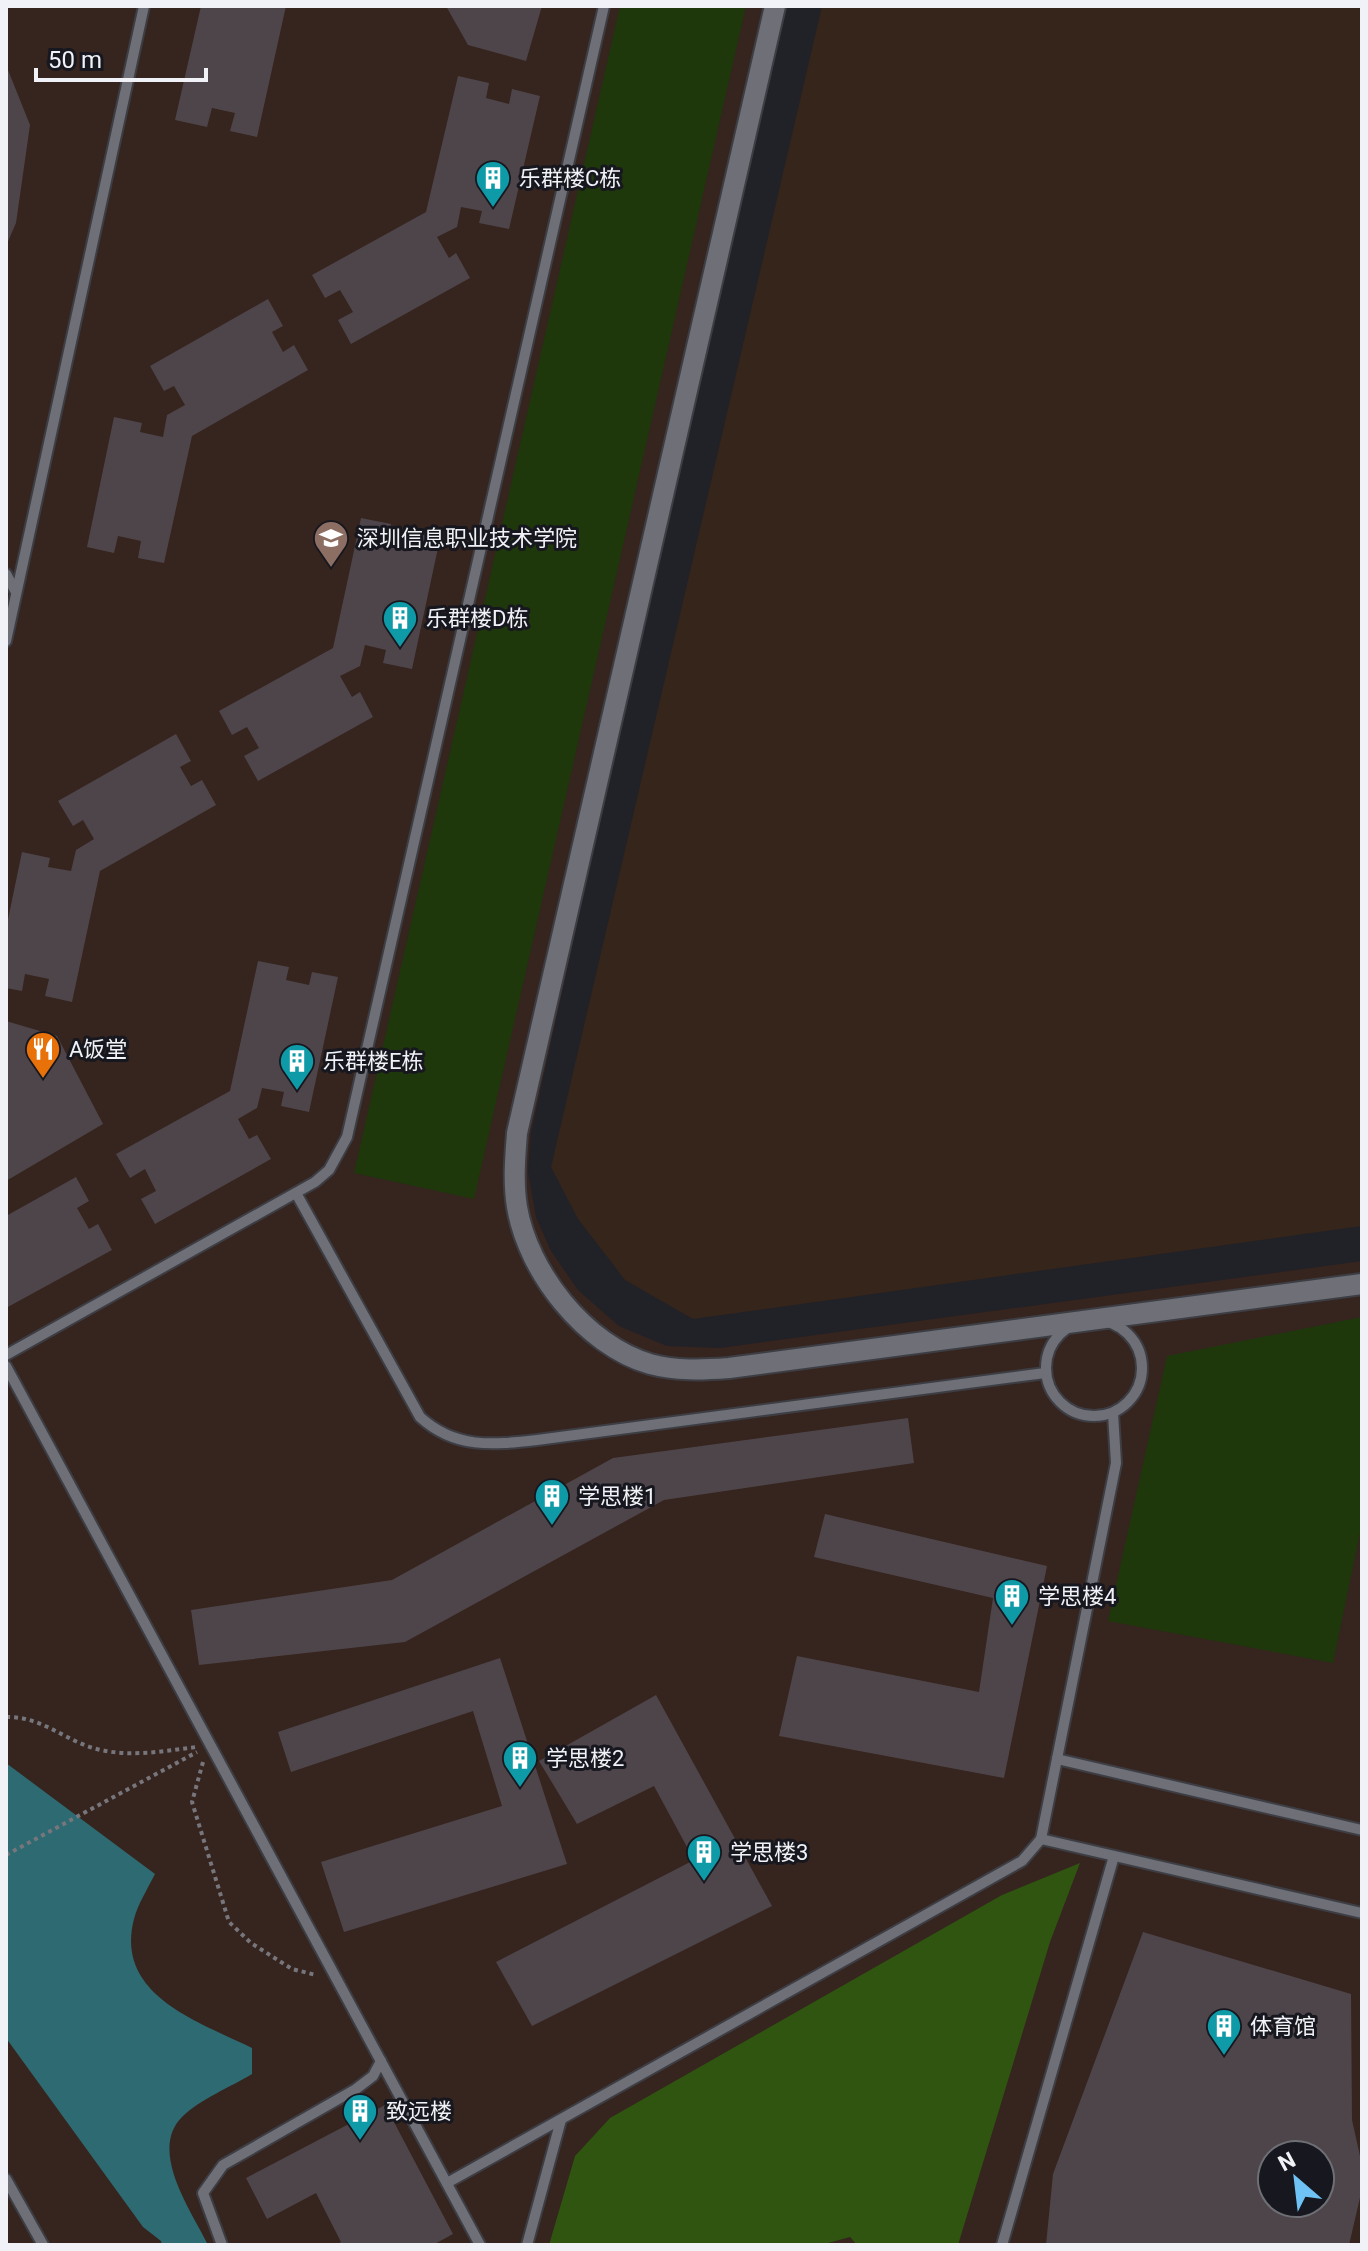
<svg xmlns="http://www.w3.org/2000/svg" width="1368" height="2251" viewBox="0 0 1368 2251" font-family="Roboto,'Noto Sans SC',sans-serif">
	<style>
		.industrial { fill: #35251b }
		.education { fill: #36241e; fill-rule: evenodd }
		.green { fill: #1e380c }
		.forest { fill: #2f5511 }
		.water { fill: #2d6a71 }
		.building { fill: #4e454a; fill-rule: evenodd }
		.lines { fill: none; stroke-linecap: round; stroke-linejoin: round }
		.lane-casing { stroke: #3d3d44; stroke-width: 14 }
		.street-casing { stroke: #3d3d44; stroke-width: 24 }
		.path { stroke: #76767c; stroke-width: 4; stroke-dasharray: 4 4; stroke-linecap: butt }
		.lane { stroke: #6f6f78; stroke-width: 10 }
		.street { stroke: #6f6f78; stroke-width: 20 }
		.labels { text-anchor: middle; stroke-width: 6; stroke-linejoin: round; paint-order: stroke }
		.poi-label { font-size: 22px; fill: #f1f2f7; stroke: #17171f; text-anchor: start }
	</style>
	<rect width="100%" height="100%" fill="#212128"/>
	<path class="industrial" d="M 822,6 L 1362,6 L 1362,1226 L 693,1319 L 625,1280 L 578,1219 L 551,1167 Z"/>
	<path class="education" d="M 6,6 L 779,6 L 531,1133 L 528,1172 L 536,1217 L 551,1251 L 578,1290 L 619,1326 L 667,1346 L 720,1348 L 1362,1261 L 1362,2245 L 6,2245 ZM 1272,2155 L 1320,2155 L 1320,2203 L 1272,2203 Z"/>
	<g class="green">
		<path d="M 620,6 L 746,6 L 474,1199 L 354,1173 Z"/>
		<path d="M 1362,1317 L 1362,1523 L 1333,1663 L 1108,1621 L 1167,1356 Z"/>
	</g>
	<path class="forest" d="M 1080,1863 L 1050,1942 L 958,2245 L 857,2245 L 850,2237 L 821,2245 L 549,2245 L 575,2156 L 610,2118 L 1002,1895 Z"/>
	<path class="water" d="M 6,1763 L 155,1874 C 148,1888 138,1904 134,1919 C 114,1996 200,2022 252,2048 L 252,2074 C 231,2087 200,2099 182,2117 C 148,2151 192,2212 208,2245 L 162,2245 L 161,2241 L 143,2227 L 6,2038 Z"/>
	<g class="building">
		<path d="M 201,6 L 286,6 L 257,137 L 230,131 L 235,113 L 212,108 L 207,127 L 175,120 Z"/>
		<path d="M 446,6 L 542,6 L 526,61 L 468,45 Z"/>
		<path d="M 6,65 L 30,125 L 16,223 L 6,246 Z"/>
		<path d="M 458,76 L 489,83 L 486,98 L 509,104 L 512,89 L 540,96 L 509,229 L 479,223 L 482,211 L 461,207 L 457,227 L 437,237 L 449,258 L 456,253 L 470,278 L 351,344 L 338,320 L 353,312 L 340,290 L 325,298 L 312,275 L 426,212 Z"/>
		<path d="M 268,299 L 283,326 L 272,332 L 283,352 L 294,345 L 308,370 L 192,436 L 164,563 L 138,558 L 141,541 L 118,536 L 114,553 L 87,547 L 114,417 L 142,423 L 140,432 L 163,437 L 167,415 L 185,405 L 174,386 L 164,391 L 150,366 Z"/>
		<path d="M 361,518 L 391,524 L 389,537 L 412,542 L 415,529 L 441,534 L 412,669 L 383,663 L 386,650 L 365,645 L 360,666 L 340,676 L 352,697 L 360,692 L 373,717 L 258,781 L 244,756 L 259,748 L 247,727 L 232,735 L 219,711 L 333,648 Z"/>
		<path d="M 176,734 L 191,761 L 180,767 L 191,786 L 202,780 L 216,805 L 100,871 L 72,1002 L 45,996 L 49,979 L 25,974 L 22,991 L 6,988 L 6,929 L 22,852 L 50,858 L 48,867 L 71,871 L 76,850 L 94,839 L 83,820 L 73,826 L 58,801 Z"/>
		<path d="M 258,961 L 289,967 L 286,980 L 309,985 L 312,972 L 338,977 L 309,1112 L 281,1106 L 284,1092 L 262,1088 L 257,1108 L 238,1119 L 249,1139 L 257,1135 L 271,1159 L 155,1224 L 141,1199 L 156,1191 L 145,1169 L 130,1178 L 116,1154 L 230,1091 Z"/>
		<path d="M 6,1021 L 57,1036 L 103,1124 L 6,1181 Z"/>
		<path d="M 76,1177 L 89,1201 L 77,1208 L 89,1229 L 98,1224 L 112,1250 L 6,1308 L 6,1216 Z"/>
		<path d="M 908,1418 L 914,1463 L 664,1500 L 405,1642 L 199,1665 L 191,1610 L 392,1580 L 613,1458 Z"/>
		<path d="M 825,1514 L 1047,1566 L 1004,1778 L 779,1736 L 797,1656 L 979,1692 L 993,1598 L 814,1557 Z"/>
		<path d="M 500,1658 L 567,1864 L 344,1932 L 321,1862 L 502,1806 L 473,1711 L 291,1772 L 278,1732 Z"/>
		<path d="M 656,1695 L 772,1906 L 532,2026 L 496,1962 L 694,1860 L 654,1786 L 577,1824 L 539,1761 Z"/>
		<path d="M 1143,1932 L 1351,1994 L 1352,2120 L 1362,2165 L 1362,2189 L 1349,2245 L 1046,2245 L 1053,2174 ZM 1272,2155 L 1320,2155 L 1320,2203 L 1272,2203 Z"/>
		<path d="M 385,2105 L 453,2234 L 433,2245 L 336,2245 L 341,2242 L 316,2193 L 267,2219 L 246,2178 Z"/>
	</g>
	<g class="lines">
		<g class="lane-casing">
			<g id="lane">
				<path d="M 6,574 L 16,592"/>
				<path d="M 6,641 L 144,6"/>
				<path d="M 296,1193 L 420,1417 C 455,1449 492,1445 537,1440 L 1045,1373"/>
				<circle cx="1094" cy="1368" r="48"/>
				<path d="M 6,1355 L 315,1182 L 329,1170 L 347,1137 L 604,6"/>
				<path d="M 6,1366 L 480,2245"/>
				<path d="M 1057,1759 L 1362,1830"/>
				<path d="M 1041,1839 L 1362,1913"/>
				<path d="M 6,2179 L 43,2245"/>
				<path d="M 447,2183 L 1022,1861 L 1041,1839 L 1116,1463 L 1113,1413"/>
				<path d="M 222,2245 L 203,2193 L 223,2165 L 356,2089 L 373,2076 L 381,2061"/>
				<path d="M 527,2245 L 561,2120"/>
				<path d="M 1002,2245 L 1114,1856"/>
			</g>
		</g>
		<g class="street-casing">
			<path id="street" d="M 775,6 L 517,1133 C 515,1158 513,1182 517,1207 C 528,1272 585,1345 650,1364 C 676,1371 702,1370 729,1368 L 1362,1284"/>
		</g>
		<g class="path">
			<path d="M 6,1717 C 43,1716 67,1743 101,1750 C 132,1757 165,1751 196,1747"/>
			<path d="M 203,1762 L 192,1802 L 229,1922 L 251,1943 L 292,1969 L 316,1975"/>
			<path d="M 6,1855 L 197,1752"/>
		</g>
		<use href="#lane" class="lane"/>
		<use href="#street" class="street"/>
	</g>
	<defs>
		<g id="building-pin" transform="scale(1.8)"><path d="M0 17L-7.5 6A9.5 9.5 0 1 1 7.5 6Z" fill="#0f9aa8" stroke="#17171f"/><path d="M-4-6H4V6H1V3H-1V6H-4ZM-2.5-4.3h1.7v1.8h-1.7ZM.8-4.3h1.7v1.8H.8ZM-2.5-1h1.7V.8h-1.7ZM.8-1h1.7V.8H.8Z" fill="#fff"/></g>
		<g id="university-pin" transform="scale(1.8)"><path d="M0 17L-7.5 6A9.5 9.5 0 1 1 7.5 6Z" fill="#8d6e63" stroke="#17171f"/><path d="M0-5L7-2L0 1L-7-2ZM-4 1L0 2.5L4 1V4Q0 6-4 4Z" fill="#fff"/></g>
		<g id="restaurant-pin" transform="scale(1.8)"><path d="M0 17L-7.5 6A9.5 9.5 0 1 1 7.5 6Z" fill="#e8710a" stroke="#17171f"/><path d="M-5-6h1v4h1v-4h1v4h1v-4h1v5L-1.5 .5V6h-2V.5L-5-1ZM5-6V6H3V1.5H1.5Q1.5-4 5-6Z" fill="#fff"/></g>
	</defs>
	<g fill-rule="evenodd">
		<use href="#building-pin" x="493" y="178"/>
		<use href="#university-pin" x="331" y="538"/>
		<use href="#building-pin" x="400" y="618"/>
		<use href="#restaurant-pin" x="43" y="1049"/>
		<use href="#building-pin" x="297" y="1061"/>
		<use href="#building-pin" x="552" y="1496"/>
		<use href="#building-pin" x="1012" y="1596"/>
		<use href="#building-pin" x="520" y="1758"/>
		<use href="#building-pin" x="704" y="1852"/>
		<use href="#building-pin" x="1224" y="2026"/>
		<use href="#building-pin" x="360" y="2111"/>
	</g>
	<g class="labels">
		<g class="poi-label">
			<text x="519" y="186">乐群楼C栋</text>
			<text x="357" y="546">深圳信息职业技术学院</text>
			<text x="426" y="626">乐群楼D栋</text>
			<text x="69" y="1057">A饭堂</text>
			<text x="323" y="1069">乐群楼E栋</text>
			<text x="578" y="1504">学思楼1</text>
			<text x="1038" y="1604">学思楼4</text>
			<text x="546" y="1766">学思楼2</text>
			<text x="730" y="1860">学思楼3</text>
			<text x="1250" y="2034">体育馆</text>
			<text x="386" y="2119">致远楼</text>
		</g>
	</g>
	<rect width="1368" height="2251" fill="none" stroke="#f1f2f7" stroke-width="16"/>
	<g transform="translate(1296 2179) rotate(332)"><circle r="38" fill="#17171f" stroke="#6e6f75" stroke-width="2"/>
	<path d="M0-6L14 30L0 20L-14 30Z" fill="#6fc2f4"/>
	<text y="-12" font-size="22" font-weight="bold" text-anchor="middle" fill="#f1f2f7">N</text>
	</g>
	<path d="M36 68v12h170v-12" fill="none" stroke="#f1f2f7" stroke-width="4"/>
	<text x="48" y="68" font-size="24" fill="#f1f2f7" stroke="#17171f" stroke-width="6" paint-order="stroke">50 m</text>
</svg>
